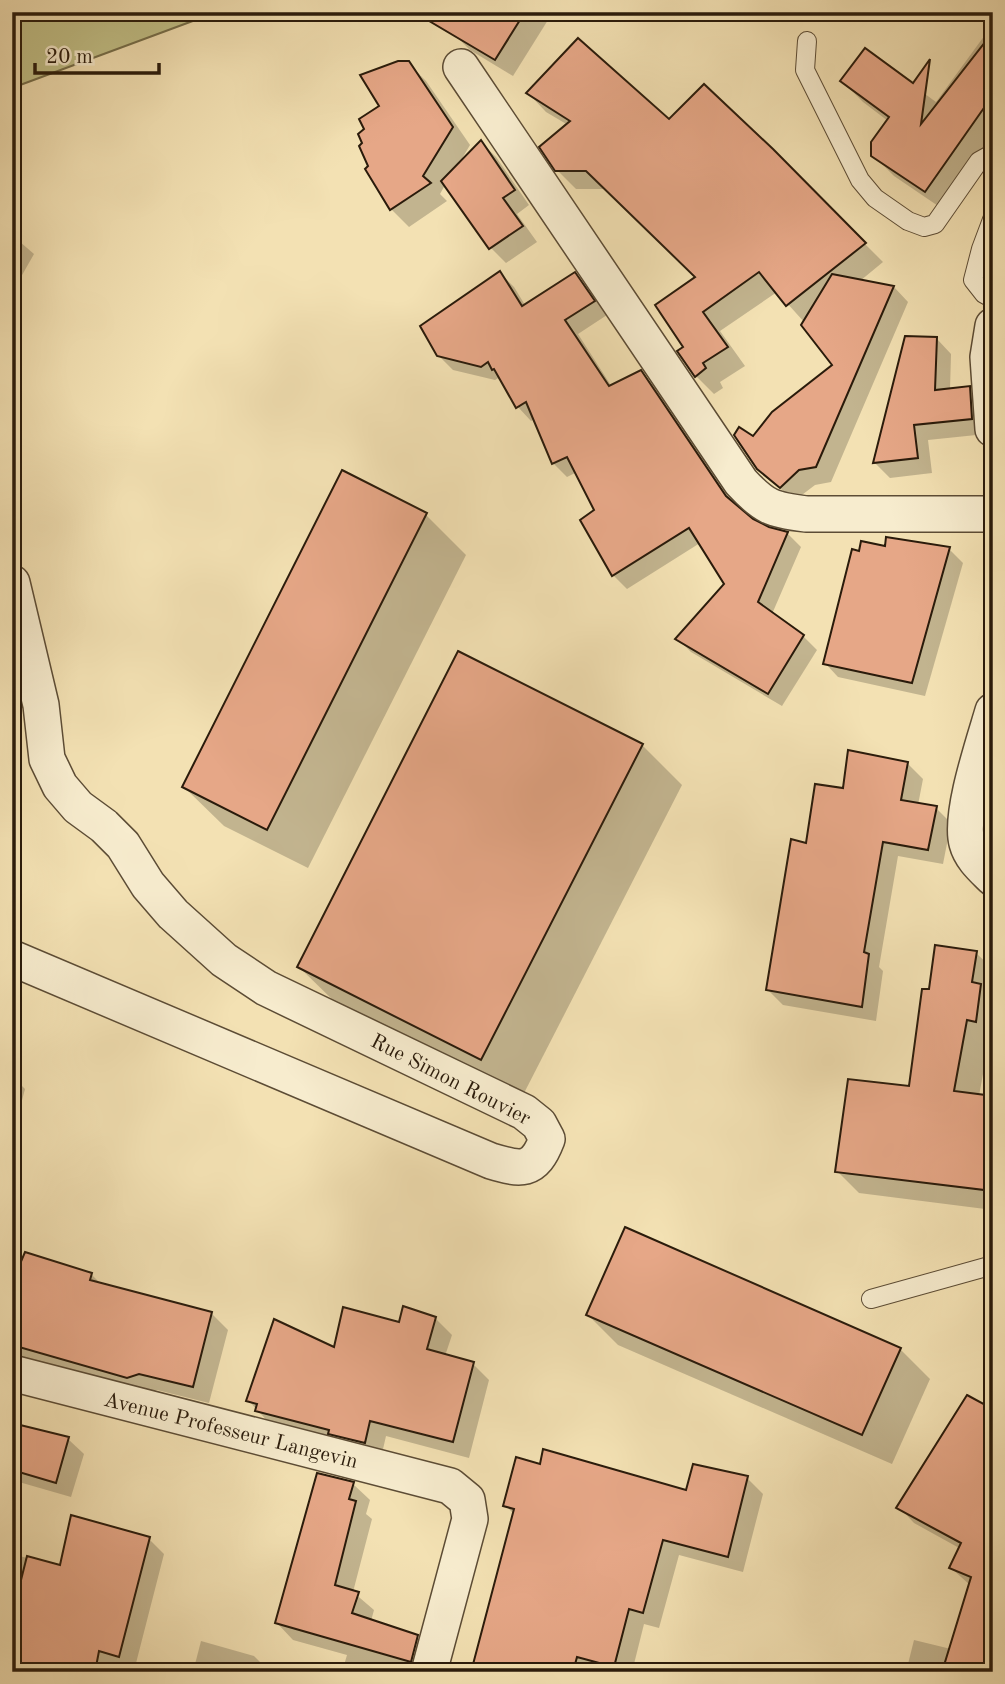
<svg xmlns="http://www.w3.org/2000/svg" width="1005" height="1684" viewBox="0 0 1005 1684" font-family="'Old Standard TT',serif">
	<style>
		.green { fill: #c2c188; stroke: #766e4a; stroke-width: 2 }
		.shadow { fill: #0003 }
		.building { fill: #e6a787; stroke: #2a1b0b; stroke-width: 2 }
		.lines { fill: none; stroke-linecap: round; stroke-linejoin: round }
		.service-casing { stroke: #5c4c35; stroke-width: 20 }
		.minor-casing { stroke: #5c4c35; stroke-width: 38 }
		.service { stroke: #f7ecce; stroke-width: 18 }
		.minor { stroke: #f7ecce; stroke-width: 35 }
		.labels { text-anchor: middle; stroke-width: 7; stroke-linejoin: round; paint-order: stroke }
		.street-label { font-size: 21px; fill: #2a1b0b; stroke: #f7ecce }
	</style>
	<rect width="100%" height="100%" fill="#f3e1b3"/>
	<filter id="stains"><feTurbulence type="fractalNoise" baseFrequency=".00286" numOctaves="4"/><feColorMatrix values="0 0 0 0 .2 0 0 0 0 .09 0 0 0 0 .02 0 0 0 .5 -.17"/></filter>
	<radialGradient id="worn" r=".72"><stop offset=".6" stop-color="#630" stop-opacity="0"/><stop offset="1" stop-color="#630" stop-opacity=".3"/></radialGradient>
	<path class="green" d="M 12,12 L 217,12 L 12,88 Z"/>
	<g class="shadow">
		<path d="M 432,12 L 541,12 L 548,20 L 513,76 L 470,50 Z"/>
		<path d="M 993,24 L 993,148 L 947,212 L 894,176 L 873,155 L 888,121 L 863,102 L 842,81 L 865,50 L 936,102 Z"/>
		<path d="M 408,63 L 426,81 L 470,145 L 460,162 L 481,142 L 496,157 L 529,205 L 517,214 L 537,242 L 506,263 L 491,248 L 445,185 L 440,194 L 447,201 L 409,227 L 391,209 L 371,167 L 382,106 Z"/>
		<path d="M 528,93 L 669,121 L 771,150 L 883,262 L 860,281 L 894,287 L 908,302 L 831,482 L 815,485 L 794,501 L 758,468 L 753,438 L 834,365 L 805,323 L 777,292 L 720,331 L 745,366 L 720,382 L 723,388 L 714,394 L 696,376 L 685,348 L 697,277 L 607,189 L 576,189 L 557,170 L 568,125 L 546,112 Z"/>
		<path d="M 12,235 L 34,254 L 17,284 L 12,282 Z"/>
		<path d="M 500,273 L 514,287 L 525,305 L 575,274 L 588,288 L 607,315 L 578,334 L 612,387 L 641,372 L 654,386 L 738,508 L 752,521 L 787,533 L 801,547 L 772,614 L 803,636 L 817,650 L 782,706 L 691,652 L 677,638 L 726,584 L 700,543 L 627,589 L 613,575 L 597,510 L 577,472 L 567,477 L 553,463 L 535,419 L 531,421 L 518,407 L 500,377 L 495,380 L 453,370 L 438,355 Z"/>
		<path d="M 906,337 L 937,339 L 951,354 L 950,390 L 969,388 L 984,402 L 986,434 L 928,440 L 932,473 L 890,478 L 875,463 Z"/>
		<path d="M 426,515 L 466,555 L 308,868 L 224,826 L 184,787 Z"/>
		<path d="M 886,548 L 949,549 L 963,563 L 925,696 L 838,677 L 825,663 L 860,553 Z"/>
		<path d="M 642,745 L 682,785 L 521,1099 L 339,1006 L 299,967 Z"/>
		<path d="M 907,763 L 923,779 L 918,805 L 936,808 L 951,823 L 943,864 L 898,856 L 879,967 L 883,971 L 876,1021 L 783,1005 L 768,990 L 808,845 L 844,790 Z"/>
		<path d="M 976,953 L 993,969 L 993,1042 L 989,1041 L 979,1096 L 993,1098 L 993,1210 L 859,1193 L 837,1171 L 910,1088 L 930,991 Z"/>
		<path d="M 12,1076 L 25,1089 L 12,1138 Z"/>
		<path d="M 12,1271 L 91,1274 L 102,1285 L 211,1313 L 228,1330 L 209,1403 L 157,1390 L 145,1394 L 12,1357 Z"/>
		<path d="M 405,1308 L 436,1319 L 452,1335 L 445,1356 L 473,1364 L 489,1380 L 469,1458 L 386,1436 L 381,1458 L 273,1427 L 248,1400 L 336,1349 L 400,1324 Z"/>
		<path d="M 588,1315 L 900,1349 L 930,1379 L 892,1464 L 618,1345 Z"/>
		<path d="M 12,1425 L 68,1439 L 84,1454 L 71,1497 L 12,1480 Z"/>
		<path d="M 993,1427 L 993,1672 L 906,1672 L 914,1640 L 951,1649 L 970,1585 L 951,1568 L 961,1549 L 914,1523 L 899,1507 Z"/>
		<path d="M 541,1466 L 688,1492 L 747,1478 L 763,1494 L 743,1572 L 679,1555 L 659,1628 L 644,1624 L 632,1672 L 472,1672 L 514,1514 L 505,1505 Z"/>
		<path d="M 353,1484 L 370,1500 L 366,1514 L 372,1519 L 353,1592 L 374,1610 L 371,1621 L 417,1637 L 434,1654 L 429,1672 L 342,1672 L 347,1655 L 293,1640 L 277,1623 Z"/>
		<path d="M 149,1539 L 164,1554 L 134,1671 L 114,1666 L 113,1672 L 12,1672 L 12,1554 L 61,1567 Z"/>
		<path d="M 201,1641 L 254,1656 L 270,1672 L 193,1672 Z"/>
	</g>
	<g class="building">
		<path d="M 414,12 L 525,12 L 495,60 Z"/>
		<path d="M 993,32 L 993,95 L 925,192 L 871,156 L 871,142 L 889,117 L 840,81 L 865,48 L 913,83 L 930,59 L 921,124 Z"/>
		<path d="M 578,38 L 669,119 L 704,84 L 773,149 L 866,243 L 786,306 L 759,272 L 703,312 L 728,347 L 703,363 L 706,368 L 695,377 L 677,351 L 683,347 L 655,305 L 695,277 L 586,171 L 555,171 L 539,147 L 570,121 L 526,93 Z"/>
		<path d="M 398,61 L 409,61 L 453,127 L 423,176 L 431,183 L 390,210 L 365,169 L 368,166 L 359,146 L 362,143 L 358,134 L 364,129 L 359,119 L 379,106 L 360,75 Z"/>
		<path d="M 481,140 L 515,190 L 503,198 L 523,226 L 489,249 L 441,181 Z"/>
		<path d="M 500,271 L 522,306 L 575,272 L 595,301 L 565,320 L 609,386 L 641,370 L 726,496 L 753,519 L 769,527 L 788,532 L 758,602 L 804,635 L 768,694 L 675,639 L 724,584 L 689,528 L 612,576 L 580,520 L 594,510 L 567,457 L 552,464 L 526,402 L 516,408 L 494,369 L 492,370 L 488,362 L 481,367 L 437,356 L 420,326 Z"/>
		<path d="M 832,274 L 894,286 L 816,467 L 799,470 L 780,488 L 757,469 L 734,435 L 739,427 L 753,436 L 772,412 L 832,365 L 801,325 Z"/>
		<path d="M 905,336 L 937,337 L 935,390 L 970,386 L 972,419 L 914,425 L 918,458 L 873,463 Z"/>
		<path d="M 342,470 L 427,513 L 267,830 L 182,787 Z"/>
		<path d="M 886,537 L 950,547 L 912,683 L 823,664 L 852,549 L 859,551 L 861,541 L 885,546 Z"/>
		<path d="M 458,651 L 643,744 L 481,1060 L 297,967 Z"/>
		<path d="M 848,750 L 908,762 L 901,800 L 937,806 L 928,850 L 883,842 L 864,952 L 869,954 L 862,1007 L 766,990 L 791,839 L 806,843 L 815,784 L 843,788 Z"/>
		<path d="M 935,945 L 977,951 L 972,982 L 981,984 L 976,1022 L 967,1020 L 954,1091 L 993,1096 L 993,1191 L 835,1172 L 848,1079 L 909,1086 L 922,989 L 929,989 Z"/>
		<path d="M 625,1227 L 901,1348 L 862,1435 L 586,1315 Z"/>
		<path d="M 25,1252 L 92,1273 L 90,1280 L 212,1312 L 193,1387 L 139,1374 L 127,1378 L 12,1345 L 12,1283 Z"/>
		<path d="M 403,1306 L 436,1317 L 427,1349 L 474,1362 L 453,1442 L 370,1421 L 365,1443 L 328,1434 L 329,1430 L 255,1411 L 257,1404 L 246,1401 L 274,1319 L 334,1347 L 343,1307 L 399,1322 Z"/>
		<path d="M 967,1395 L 993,1409 L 993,1672 L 942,1672 L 971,1577 L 949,1568 L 961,1543 L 896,1508 Z"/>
		<path d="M 12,1423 L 69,1437 L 56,1483 L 12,1470 Z"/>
		<path d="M 543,1449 L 686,1490 L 693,1464 L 748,1476 L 728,1557 L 663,1540 L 643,1613 L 629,1609 L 614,1667 L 577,1657 L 573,1672 L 471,1672 L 514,1509 L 503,1506 L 516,1457 L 540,1464 Z"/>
		<path d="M 317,1473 L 354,1482 L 349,1499 L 356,1501 L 335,1585 L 359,1592 L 352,1613 L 418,1635 L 411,1662 L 275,1623 Z"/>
		<path d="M 71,1515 L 150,1537 L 119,1657 L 99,1651 L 95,1672 L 12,1672 L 12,1616 L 27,1556 L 60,1565 Z"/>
	</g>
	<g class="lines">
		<g class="service-casing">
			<g id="service">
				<path d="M 807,41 L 805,70 L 860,180 L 875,198 L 908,221 L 924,227 L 935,224 L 979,161 L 988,156 L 993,157"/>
				<path d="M 993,217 L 981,249 L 973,280 L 984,294 L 993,299"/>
				<path d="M 871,1299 L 993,1265"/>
			</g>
		</g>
		<g class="minor-casing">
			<g id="minor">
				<path d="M 461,67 L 741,482 C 764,507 772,510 806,514 L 993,514"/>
				<path d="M 993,326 L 988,357 L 993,429"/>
				<path d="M 12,583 L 41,705 L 47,759 L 60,786 L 78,807 L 104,826 L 123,845 L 148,885 L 173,914 L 224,960 L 266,988 L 524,1112 L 539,1124 L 547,1139 C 534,1173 521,1170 491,1161 L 12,958"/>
				<path d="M 993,711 C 984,742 959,815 967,843 C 971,858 983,868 993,878"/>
				<path d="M 12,1373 L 450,1486 L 467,1500 L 470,1519 L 429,1672"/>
			</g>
		</g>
		<use href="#service" class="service"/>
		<use href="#minor" class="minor"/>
	</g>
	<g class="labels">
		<g class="street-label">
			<text transform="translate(451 1079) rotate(27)" y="7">Rue Simon Rouvier</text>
			<text transform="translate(231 1430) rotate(14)" y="7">Avenue Professeur Langevin</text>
		</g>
	</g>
	<rect width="1005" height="1684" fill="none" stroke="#f3e1b3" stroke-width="42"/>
	<rect x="14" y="14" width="977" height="1656" fill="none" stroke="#2a1b0b" stroke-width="3.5"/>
	<rect x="21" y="21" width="963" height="1642" fill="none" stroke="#2a1b0b" stroke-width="2"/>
	<path d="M35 63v10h124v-10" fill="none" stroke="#2a1b0b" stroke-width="3.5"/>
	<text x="46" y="63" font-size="21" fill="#2a1b0b" stroke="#f7ecce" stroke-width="5" paint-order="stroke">20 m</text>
	<rect width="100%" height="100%" filter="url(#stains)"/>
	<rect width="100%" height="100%" fill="url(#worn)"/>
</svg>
